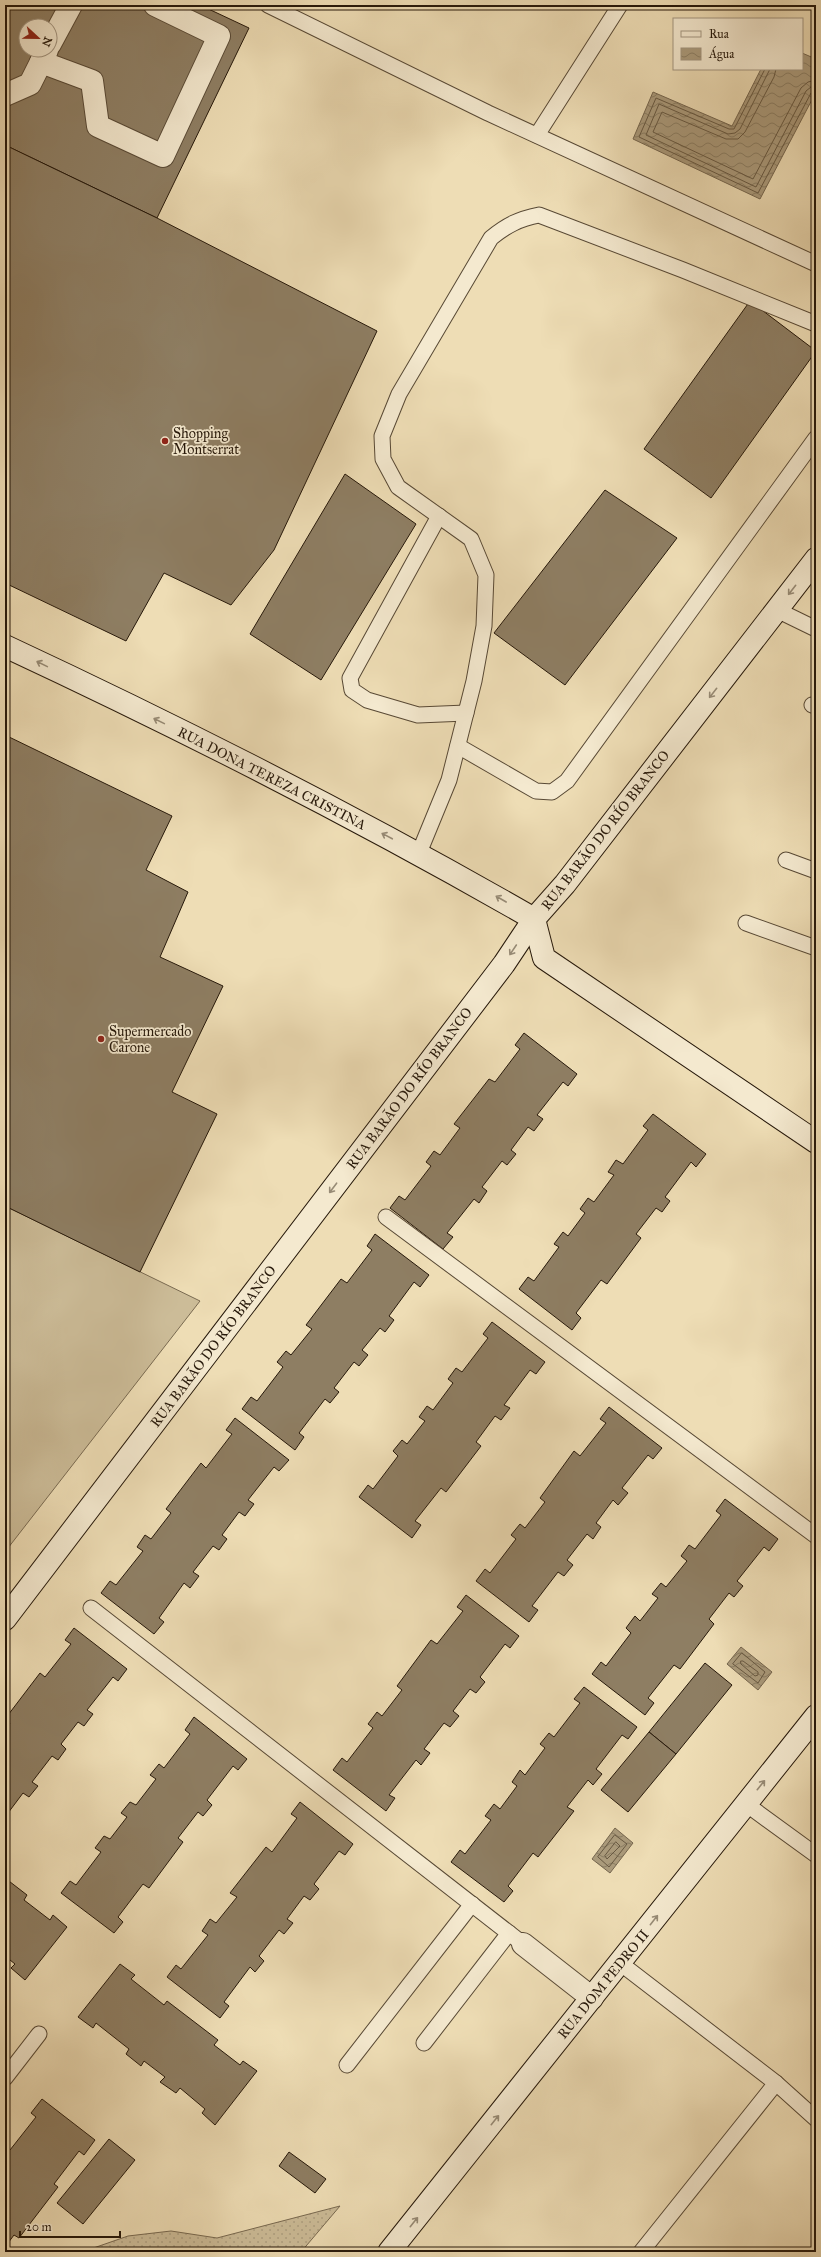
<svg xmlns="http://www.w3.org/2000/svg" width="821" height="2257" viewBox="0 0 821 2257" font-family="'IM FELL Great Primer',serif">
	<style>
		.grass { fill: #ccbc98; stroke: #796a51 }
		.garden { fill: url(#garden-dots); stroke: #796a51 }
		.water { fill: url(#water-waves); stroke: #75664e }
		.lines { fill: none; stroke-linecap: round; stroke-linejoin: round }
		.shore { stroke: #685942; stroke-width: 1 }
		.building { fill: #8e7e63; stroke: #26180a; fill-rule: evenodd }
		.lane-casing { stroke: #584935; stroke-width: 17 }
		.street-casing { stroke: #584935; stroke-width: 24 }
		.secondary-casing { stroke: #26180a; stroke-width: 24 }
		.lane { stroke: #f4e9cf; stroke-width: 15 }
		.street { stroke: #f4e9cf; stroke-width: 22 }
		.secondary { stroke: #f4e9cf; stroke-width: 22 }
		.oneway { stroke: #978b76 }
		.poi-dot { fill: #8f2418; stroke: #f4e9cf; stroke-width: 1.5 }
		.labels { text-anchor: middle; stroke-width: 3.5; stroke-linejoin: round; paint-order: stroke }
		.poi-label { font-size: 14px; fill: #26180a; stroke: #f4e9cf; text-anchor: start }
		.street-label { font-size: 14px; fill: #26180a; stroke: #f4e9cf }
	</style>
	<defs>
		<pattern id="garden-dots" width="8" height="8" patternUnits="userSpaceOnUse"><rect width="8" height="8" fill="#ccbc98"/><path d="M2 2h.1M6 6h.1" fill="none" stroke="#afa182" stroke-width="1.8" stroke-linecap="round"/></pattern>
		<pattern id="water-waves" width="16" height="10" patternUnits="userSpaceOnUse"><rect width="16" height="10" fill="#aa9a7b"/><path d="M0 5q4-4 8 0t8 0" fill="none" stroke="#8a7d63"/></pattern>
	</defs>
	<rect width="100%" height="100%" fill="#eeddb5"/>
	<filter id="stains"><feTurbulence type="fractalNoise" baseFrequency=".005" numOctaves="4"/><feColorMatrix values="0 0 0 0 .2 0 0 0 0 .09 0 0 0 0 .02 0 0 0 .5 -.17"/></filter>
	<radialGradient id="worn" r=".72"><stop offset=".6" stop-color="#630" stop-opacity="0"/><stop offset="1" stop-color="#630" stop-opacity=".3"/></radialGradient>
	<path class="grass" d="M 5,1206 L 200,1301 L 8,1548 L 5,1547 Z"/>
	<path class="garden" d="M 340,2206 L 301,2252 L 82,2252 L 128,2236 L 171,2231 L 217,2238 Z"/>
	<g class="water">
		<path d="M 802,53 L 816,59 L 816,92 L 760,199 L 633,139 L 653,92 L 732,126 L 761,69 L 802,69 Z"/>
		<path d="M 741,1647 L 772,1672 L 758,1690 L 727,1664 Z"/>
		<path d="M 615,1828 L 633,1843 L 610,1873 L 592,1859 Z"/>
	</g>
	<g class="lines">
		<g class="shore">
			<path d="M 765,69 L 734,129 L 729,129 L 656,98 L 639,137 L 758,193 L 811,93 L 816,91"/>
			<path d="M 770,69 L 740,129 L 735,133 L 728,134 L 659,104 L 646,135 L 756,187 L 806,91 L 811,87 L 816,86"/>
			<path d="M 776,69 L 774,77 L 745,132 L 738,139 L 726,139 L 662,112 L 653,132 L 753,179 L 801,88 L 808,82 L 816,80"/>
			<path d="M 742,1653 L 765,1672 L 758,1683 L 733,1664 Z"/>
			<path d="M 741,1661 L 743,1661 L 758,1672 L 758,1675 L 755,1676 L 741,1664 Z"/>
			<path d="M 615,1835 L 627,1844 L 609,1867 L 598,1857 Z"/>
			<path d="M 616,1842 L 620,1846 L 607,1859 L 605,1856 Z"/>
		</g>
	</g>
	<g class="building">
		<path d="M 5,5 L 200,5 L 249,28 L 157,218 L 5,145 ZM 26,26 L 50,26 L 50,50 L 26,50 Z"/>
		<path d="M 5,145 L 157,218 L 377,331 L 274,550 L 231,605 L 164,573 L 126,641 L 5,583 Z"/>
		<path d="M 750,301 L 816,351 L 711,498 L 644,449 Z"/>
		<path d="M 345,474 L 416,524 L 321,680 L 250,634 Z"/>
		<path d="M 605,490 L 677,538 L 565,685 L 494,633 Z"/>
		<path d="M 5,735 L 172,816 L 146,870 L 188,892 L 160,957 L 223,986 L 172,1092 L 217,1114 L 140,1272 L 5,1206 Z"/>
		<path d="M 524,1033 L 577,1074 L 568,1086 L 563,1082 L 537,1115 L 543,1119 L 534,1131 L 528,1127 L 511,1150 L 516,1154 L 507,1165 L 502,1161 L 482,1187 L 487,1191 L 479,1203 L 474,1199 L 447,1233 L 453,1237 L 443,1249 L 390,1208 L 399,1196 L 405,1200 L 431,1166 L 426,1162 L 434,1151 L 440,1155 L 460,1128 L 454,1124 L 489,1079 L 495,1082 L 520,1049 L 515,1045 Z"/>
		<path d="M 653,1114 L 706,1154 L 696,1167 L 691,1162 L 665,1197 L 670,1201 L 662,1212 L 656,1208 L 636,1234 L 641,1238 L 607,1284 L 601,1280 L 576,1313 L 581,1318 L 572,1330 L 519,1289 L 528,1277 L 534,1281 L 559,1247 L 554,1244 L 563,1232 L 568,1236 L 585,1213 L 580,1209 L 588,1198 L 594,1202 L 614,1175 L 608,1172 L 616,1160 L 623,1164 L 648,1130 L 643,1126 Z"/>
		<path d="M 375,1234 L 429,1275 L 420,1287 L 414,1282 L 389,1316 L 394,1320 L 385,1332 L 380,1328 L 362,1350 L 368,1355 L 359,1366 L 354,1362 L 334,1388 L 339,1392 L 330,1403 L 325,1399 L 299,1433 L 304,1437 L 295,1450 L 242,1409 L 251,1397 L 257,1401 L 283,1367 L 277,1362 L 286,1351 L 291,1355 L 312,1329 L 306,1325 L 341,1279 L 347,1283 L 372,1250 L 367,1246 Z"/>
		<path d="M 492,1322 L 545,1362 L 536,1374 L 530,1370 L 504,1405 L 510,1408 L 501,1420 L 495,1416 L 476,1442 L 481,1446 L 446,1492 L 441,1488 L 415,1521 L 421,1525 L 412,1538 L 359,1497 L 368,1485 L 373,1489 L 398,1456 L 393,1451 L 402,1440 L 407,1444 L 425,1421 L 419,1417 L 427,1406 L 433,1410 L 453,1383 L 448,1379 L 456,1368 L 462,1372 L 488,1338 L 483,1334 Z"/>
		<path d="M 609,1407 L 662,1448 L 653,1459 L 648,1455 L 622,1488 L 628,1493 L 618,1505 L 613,1500 L 596,1523 L 601,1527 L 593,1539 L 587,1534 L 567,1560 L 573,1565 L 564,1576 L 558,1572 L 532,1606 L 538,1610 L 529,1622 L 476,1581 L 485,1569 L 490,1573 L 516,1539 L 511,1535 L 520,1524 L 525,1528 L 545,1502 L 540,1498 L 574,1451 L 580,1456 L 606,1423 L 600,1419 Z"/>
		<path d="M 235,1418 L 289,1460 L 279,1471 L 274,1467 L 248,1500 L 254,1504 L 245,1516 L 239,1512 L 222,1535 L 227,1539 L 219,1550 L 213,1546 L 193,1572 L 199,1576 L 190,1588 L 184,1583 L 159,1618 L 164,1622 L 154,1634 L 101,1593 L 110,1581 L 116,1585 L 143,1551 L 137,1547 L 145,1535 L 151,1539 L 171,1513 L 166,1509 L 201,1463 L 206,1468 L 232,1434 L 226,1430 Z"/>
		<path d="M 725,1499 L 778,1539 L 769,1551 L 764,1547 L 737,1581 L 743,1586 L 734,1597 L 729,1593 L 709,1619 L 714,1624 L 680,1669 L 674,1665 L 648,1698 L 654,1703 L 645,1715 L 592,1674 L 601,1662 L 606,1666 L 631,1633 L 626,1628 L 635,1616 L 640,1621 L 658,1598 L 652,1594 L 661,1583 L 666,1587 L 687,1561 L 681,1556 L 689,1545 L 695,1549 L 721,1515 L 716,1511 Z"/>
		<path d="M 466,1595 L 519,1636 L 510,1648 L 505,1644 L 480,1677 L 485,1682 L 476,1693 L 470,1689 L 453,1711 L 459,1716 L 450,1727 L 444,1723 L 424,1749 L 430,1753 L 421,1765 L 416,1760 L 389,1795 L 395,1798 L 386,1811 L 333,1770 L 342,1758 L 347,1762 L 373,1728 L 368,1724 L 377,1712 L 382,1716 L 402,1690 L 397,1686 L 431,1640 L 437,1644 L 463,1611 L 457,1607 Z"/>
		<path d="M 74,1628 L 127,1669 L 118,1681 L 113,1677 L 87,1710 L 93,1714 L 84,1726 L 78,1722 L 61,1744 L 66,1749 L 58,1760 L 52,1756 L 32,1782 L 38,1786 L 29,1797 L 23,1793 L 5,1817 L 5,1730 L 10,1723 L 5,1719 L 40,1673 L 45,1677 L 71,1644 L 65,1640 Z"/>
		<path d="M 705,1663 L 732,1685 L 676,1754 L 649,1732 Z"/>
		<path d="M 584,1687 L 637,1727 L 628,1739 L 622,1735 L 596,1769 L 602,1774 L 593,1785 L 588,1780 L 567,1807 L 574,1811 L 538,1857 L 533,1853 L 508,1886 L 513,1891 L 504,1902 L 451,1862 L 460,1850 L 465,1854 L 491,1820 L 485,1816 L 494,1804 L 500,1809 L 517,1786 L 512,1782 L 520,1770 L 525,1775 L 545,1748 L 540,1744 L 549,1733 L 554,1737 L 580,1703 L 574,1699 Z"/>
		<path d="M 194,1717 L 247,1759 L 238,1770 L 233,1766 L 207,1800 L 212,1805 L 203,1816 L 198,1812 L 178,1838 L 183,1842 L 149,1888 L 143,1884 L 118,1917 L 123,1922 L 114,1933 L 61,1893 L 70,1881 L 76,1885 L 101,1852 L 95,1848 L 104,1836 L 110,1839 L 127,1817 L 121,1813 L 130,1802 L 136,1805 L 156,1779 L 150,1775 L 159,1764 L 164,1768 L 190,1734 L 185,1730 Z"/>
		<path d="M 649,1732 L 676,1754 L 628,1812 L 601,1790 Z"/>
		<path d="M 300,1802 L 353,1844 L 345,1855 L 339,1851 L 314,1884 L 319,1889 L 310,1900 L 304,1896 L 287,1919 L 293,1923 L 284,1934 L 279,1930 L 259,1956 L 264,1961 L 255,1972 L 250,1967 L 224,2002 L 229,2006 L 220,2018 L 167,1977 L 176,1965 L 181,1969 L 208,1935 L 202,1931 L 210,1919 L 216,1923 L 237,1897 L 230,1893 L 266,1847 L 272,1852 L 297,1818 L 291,1814 Z"/>
		<path d="M 5,1878 L 27,1895 L 24,1900 L 50,1920 L 53,1915 L 67,1927 L 25,1980 L 11,1968 L 15,1964 L 5,1956 Z"/>
		<path d="M 120,1964 L 135,1975 L 131,1979 L 164,2005 L 167,2001 L 218,2040 L 214,2045 L 240,2065 L 243,2061 L 257,2071 L 215,2125 L 202,2113 L 205,2109 L 180,2088 L 176,2093 L 160,2082 L 165,2077 L 144,2061 L 141,2066 L 126,2054 L 129,2049 L 96,2023 L 93,2028 L 78,2017 Z"/>
		<path d="M 42,2099 L 95,2140 L 84,2155 L 79,2151 L 54,2184 L 58,2187 L 19,2238 L 14,2235 L 5,2247 L 5,2146 L 10,2150 L 36,2117 L 31,2113 Z"/>
		<path d="M 109,2139 L 135,2160 L 83,2224 L 57,2203 Z"/>
		<path d="M 289,2152 L 326,2179 L 315,2193 L 279,2166 Z"/>
	</g>
	<g class="lines">
		<g class="lane-casing">
			<g id="lane">
				<path d="M 268,5 L 488,113 L 816,264"/>
				<path d="M 537,135 L 620,5"/>
				<path d="M 439,516 L 350,678 L 352,690 L 367,700 L 418,715 L 466,713"/>
				<path d="M 777,610 L 816,629"/>
				<path d="M 812,705 L 816,706"/>
				<path d="M 458,746 L 536,791 L 552,792 L 567,781 L 816,438"/>
				<path d="M 419,853 L 449,780 L 474,681 L 484,626 L 486,575 L 471,539 L 398,487 L 383,459 L 382,436 L 399,394 L 491,238 C 507,225 519,219 539,215 L 683,270 L 816,324"/>
				<path d="M 786,860 L 816,871"/>
				<path d="M 746,923 L 816,948"/>
				<path d="M 386,1217 L 816,1536"/>
				<path d="M 91,1608 L 523,1944"/>
				<path d="M 746,1804 L 816,1855"/>
				<path d="M 620,1963 L 776,2083 L 816,2119"/>
				<path d="M 424,2043 L 509,1933"/>
				<path d="M 347,2065 L 472,1904"/>
				<path d="M 5,2078 L 39,2034"/>
				<path d="M 641,2252 L 776,2083"/>
			</g>
		</g>
		<g class="street-casing">
			<g id="street">
				<path d="M 50,44 L 71,5"/>
				<path d="M 41,62 L 92,81 L 98,126 L 163,156 L 219,36 L 155,5"/>
				<path d="M 5,95 L 30,84 L 47,50"/>
				<path d="M 523,1944 L 592,1998"/>
			</g>
		</g>
		<g class="secondary-casing">
			<g id="secondary">
				<path d="M 5,646 C 185,730 362,820 534,919 L 544,958 L 816,1142"/>
				<path d="M 5,1619 L 504,964 L 534,919 L 565,884 L 816,559"/>
				<path d="M 389,2252 L 816,1716"/>
			</g>
		</g>
		<use href="#lane" class="lane"/>
		<use href="#street" class="street"/>
		<use href="#secondary" class="secondary"/>
	</g>
	<defs><path id="oneway-shaft" d="M-6 0H5M1.5-3L5.5 0L1.5 3" fill="none" stroke-width="1.6" stroke-linecap="round" stroke-linejoin="round"/></defs>
	<g class="oneway">
		<use href="#oneway-shaft" transform="translate(792 590) rotate(128)"/>
		<use href="#oneway-shaft" transform="translate(42 664) rotate(-154)"/>
		<use href="#oneway-shaft" transform="translate(713 693) rotate(128)"/>
		<use href="#oneway-shaft" transform="translate(159 721) rotate(-154)"/>
		<use href="#oneway-shaft" transform="translate(387 836) rotate(-152)"/>
		<use href="#oneway-shaft" transform="translate(501 899) rotate(-150)"/>
		<use href="#oneway-shaft" transform="translate(513 950) rotate(124)"/>
		<use href="#oneway-shaft" transform="translate(333 1188) rotate(127)"/>
		<use href="#oneway-shaft" transform="translate(761 1785) rotate(-51)"/>
		<use href="#oneway-shaft" transform="translate(654 1920) rotate(-52)"/>
		<use href="#oneway-shaft" transform="translate(495 2120) rotate(-51)"/>
		<use href="#oneway-shaft" transform="translate(414 2222) rotate(-51)"/>
	</g>
	<g class="poi-dot">
		<circle cx="165" cy="441" r="4"/>
		<circle cx="101" cy="1039" r="4"/>
	</g>
	<g class="labels">
		<g class="poi-label">
			<text x="173" y="438">Shopping<tspan x="173" dy="16">Montserrat</tspan></text>
			<text x="109" y="1036">Supermercado<tspan x="109" dy="16">Carone</tspan></text>
		</g>
		<g class="street-label">
			<text transform="translate(272 778) rotate(27)" y="5">RUA DONA TEREZA CRISTINA</text>
			<text transform="translate(605 830) rotate(-52)" y="5">RUA BARÃO DO RÍO BRANCO</text>
			<text transform="translate(409 1088) rotate(-53)" y="5">RUA BARÃO DO RÍO BRANCO</text>
			<text transform="translate(213 1346) rotate(-53)" y="5">RUA BARÃO DO RÍO BRANCO</text>
			<text transform="translate(603 1984) rotate(-51)" y="5">RUA DOM PEDRO II</text>
		</g>
	</g>
	<rect width="821" height="2257" fill="none" stroke="#eeddb5" stroke-width="20"/>
	<rect x="6" y="6" width="809" height="2245" fill="none" stroke="#26180a" stroke-width="2"/>
	<rect x="10" y="10" width="801" height="2237" fill="none" stroke="#26180a"/>
	<rect x="673" y="18" width="130" height="52" fill="#f4e9cf" stroke="#a29580"/>
	<rect x="681" y="31" width="20" height="6" fill="#f4e9cf" stroke="#a29580"/>
	<text x="709" y="38" font-size="12" fill="#26180a">Rua</text>
	<rect x="681" y="48" width="20" height="12" fill="url(#water-waves)" stroke="#a29580"/>
	<text x="709" y="58" font-size="12" fill="#26180a">Água</text>
	<g transform="translate(38 38) rotate(112)"><circle r="19" fill="#f4e9cf" stroke="#a29580"/>
	<path d="M0-3L7 15L0 10L-7 15Z" fill="#8f2418"/>
	<text y="-6" font-size="11" font-weight="bold" text-anchor="middle" fill="#26180a">N</text>
	</g>
	<path d="M20 2231v6h100v-6" fill="none" stroke="#26180a" stroke-width="2"/>
	<text x="26" y="2231" font-size="12" fill="#26180a" stroke="#f4e9cf" stroke-width="3" paint-order="stroke">20 m</text>
	<rect width="100%" height="100%" filter="url(#stains)"/>
	<rect width="100%" height="100%" fill="url(#worn)"/>
</svg>
